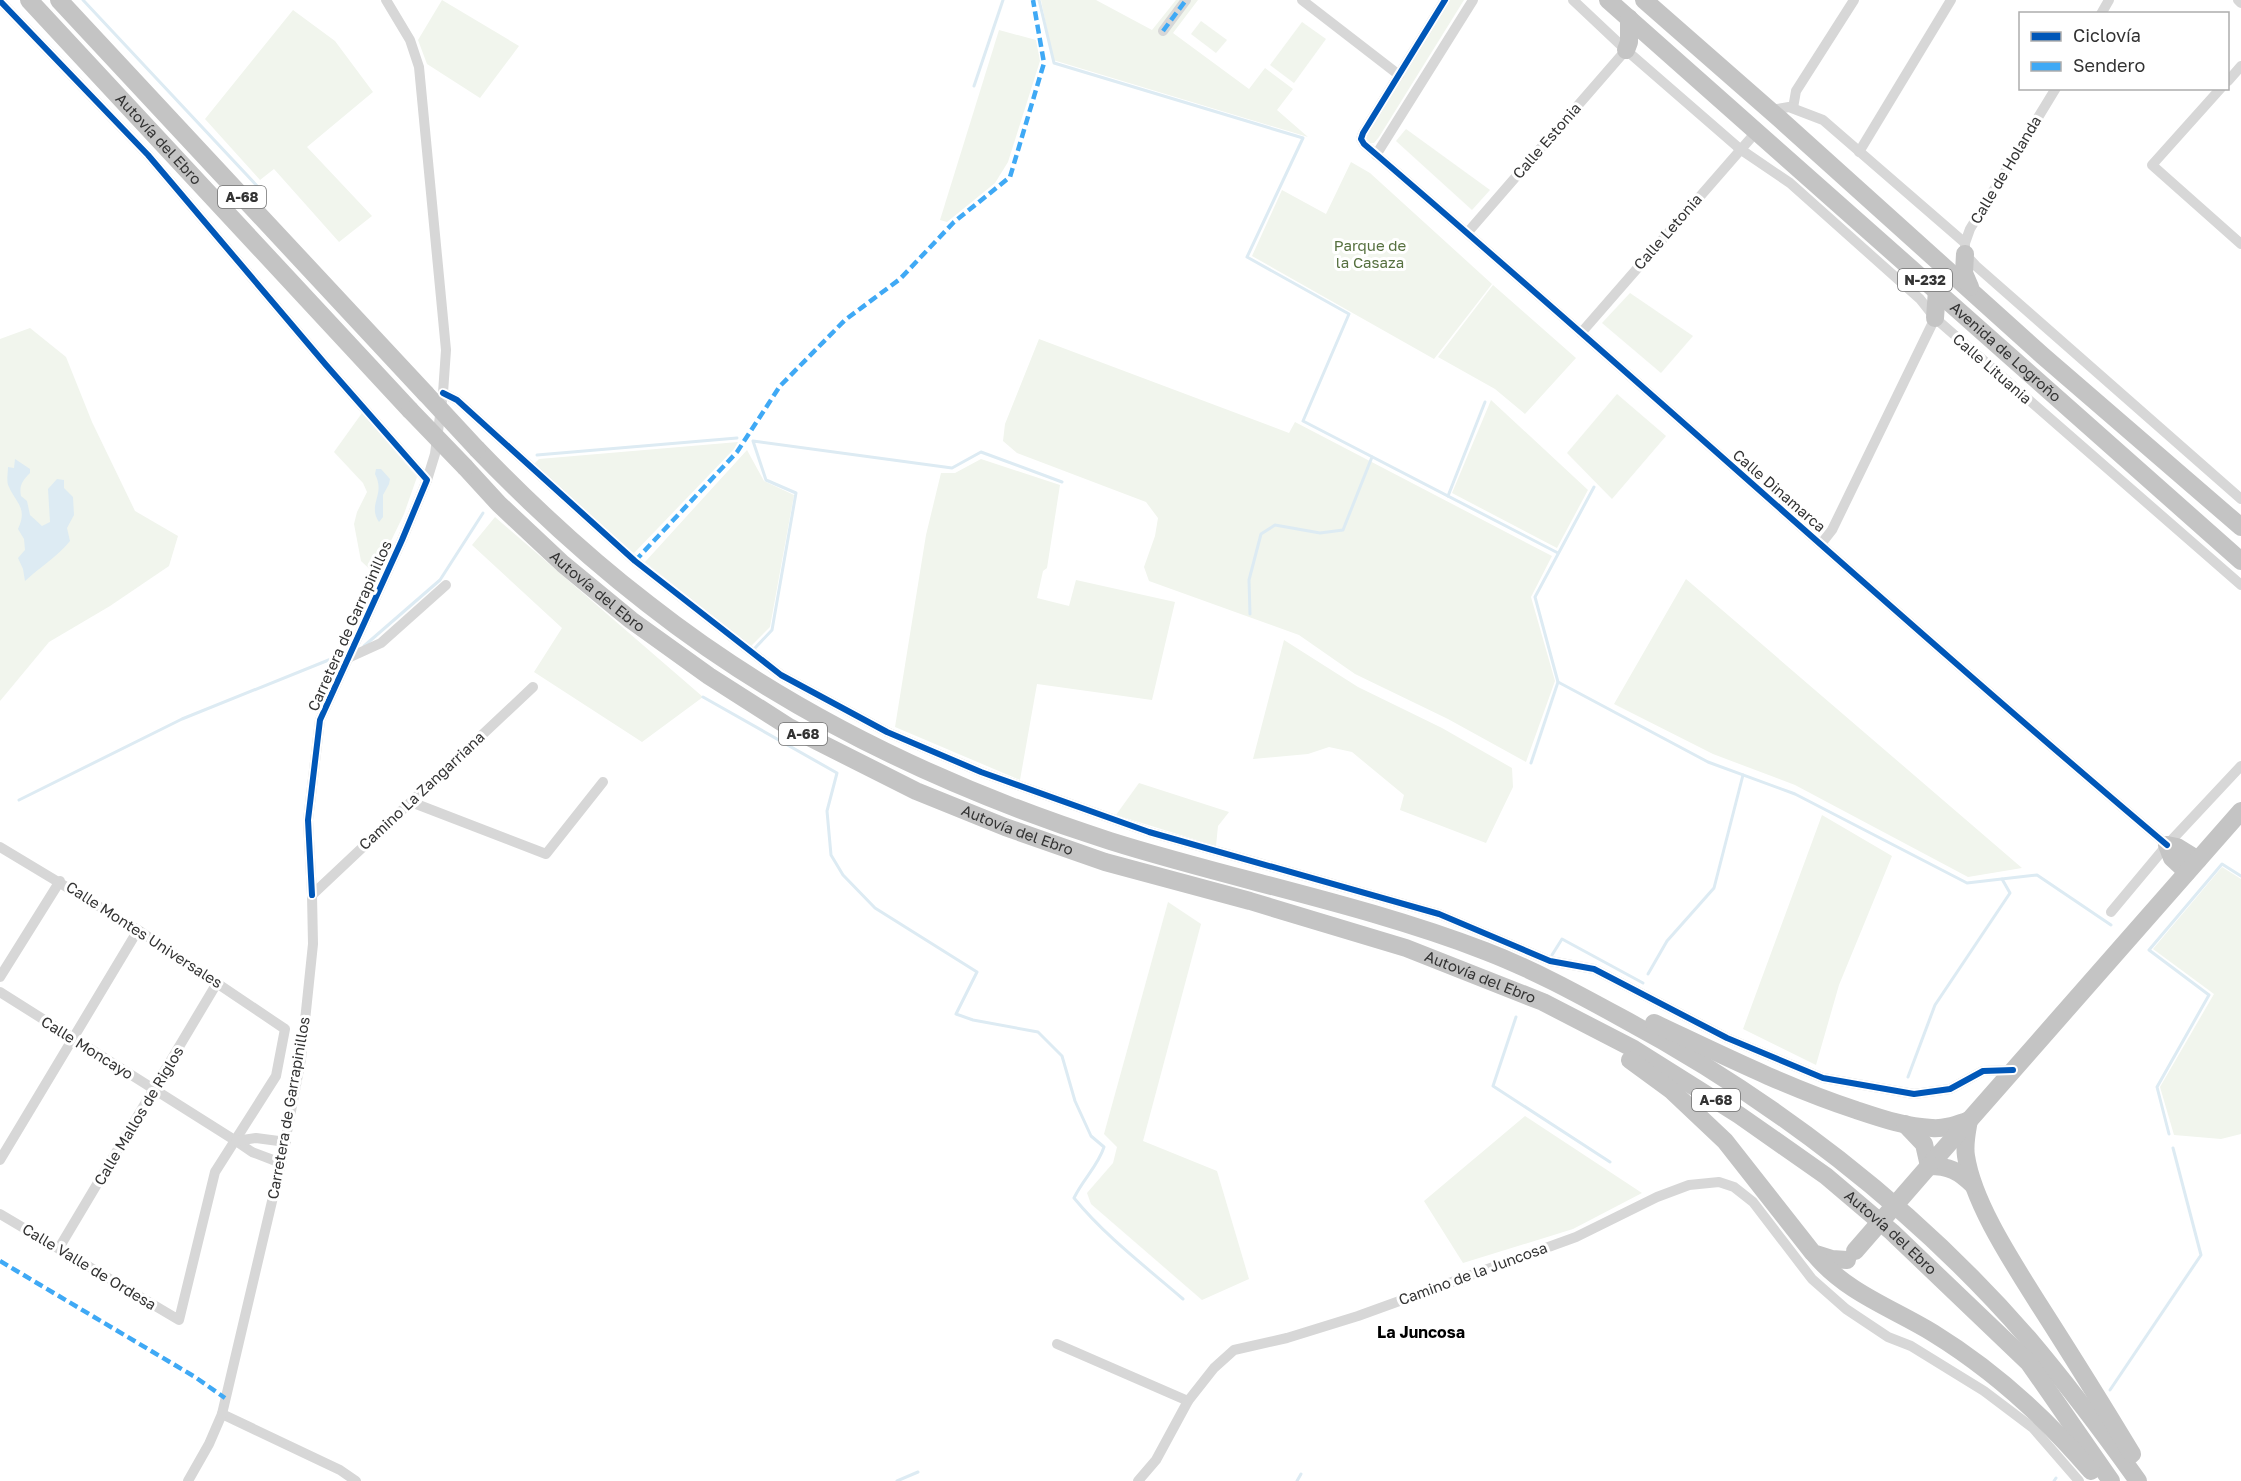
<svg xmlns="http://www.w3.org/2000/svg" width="2241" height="1481" viewBox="0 0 2241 1481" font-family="'Golos Text',sans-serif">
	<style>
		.green { fill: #f1f5ed }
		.water { fill: #ddebf3 }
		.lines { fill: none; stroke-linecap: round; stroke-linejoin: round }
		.stream { stroke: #ddebf3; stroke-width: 3 }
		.street { stroke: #d7d7d7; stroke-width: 10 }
		.highway { stroke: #c4c4c4; stroke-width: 18 }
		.highway-bridge { stroke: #c4c4c4; stroke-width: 18 }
		.quiet { stroke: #3fa9f5; stroke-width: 4.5; stroke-dasharray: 9 4.5; stroke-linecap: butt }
		.cycleway-casing { stroke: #fff; stroke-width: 10 }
		.cycleway { stroke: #0057b8; stroke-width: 6 }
		.labels { text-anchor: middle; stroke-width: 6; stroke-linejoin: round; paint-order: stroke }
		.shield { fill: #fff; stroke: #707070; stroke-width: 1.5 }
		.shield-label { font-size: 14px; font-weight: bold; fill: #333 }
		.street-label { font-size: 15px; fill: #333; stroke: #fff }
		.park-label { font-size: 15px; fill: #56703f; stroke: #fff }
		.neighbourhood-label { font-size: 16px; font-weight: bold; fill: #000; stroke: #fff }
	</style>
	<rect width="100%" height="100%" fill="#fff"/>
	<g class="green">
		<path d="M 442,0 L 519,46 L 480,98 L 427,64 L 418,40 Z"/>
		<path d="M 1041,0 L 1096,0 L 1152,30 L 1176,0 L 1198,0 L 1173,33 L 1249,89 L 1265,68 L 1293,89 L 1277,110 L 1308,137 L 1053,60 Z"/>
		<path d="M 1450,0 L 1464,0 L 1379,137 L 1374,143 L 1369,143 L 1367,139 L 1367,135 Z"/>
		<path d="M 293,10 L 335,41 L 373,92 L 307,147 L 372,216 L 339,242 L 274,169 L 260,180 L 205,119 Z"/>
		<path d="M 1201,21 L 1227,40 L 1216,53 L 1191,34 Z"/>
		<path d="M 1302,22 L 1326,39 L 1294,83 L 1270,65 Z"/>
		<path d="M 999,30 L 1036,40 L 1040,61 L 1008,162 L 995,183 L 947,222 L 940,220 Z"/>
		<path d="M 1406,129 L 1490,190 L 1472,210 L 1396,141 Z"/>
		<path d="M 1351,162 L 1370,173 L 1492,284 L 1434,359 L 1252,256 L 1282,190 L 1326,214 Z"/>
		<path d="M 1493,285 L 1576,358 L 1525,414 L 1495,389 L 1438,357 Z"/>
		<path d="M 1630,293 L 1693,336 L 1661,373 L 1602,323 Z"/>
		<path d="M 30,328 L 66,357 L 92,422 L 135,511 L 178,536 L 169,566 L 110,606 L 49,642 L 0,701 L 0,339 Z"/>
		<path d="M 1039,339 L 1289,433 L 1295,422 L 1552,556 L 1531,597 L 1555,681 L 1526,762 L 1448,719 L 1355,674 L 1299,635 L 1149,581 L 1144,567 L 1155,536 L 1158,518 L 1146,502 L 1017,453 L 1003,441 L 1005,424 Z"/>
		<path d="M 1617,394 L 1666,436 L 1612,499 L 1567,453 Z"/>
		<path d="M 1491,400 L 1588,490 L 1557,548 L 1452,493 Z"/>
		<path d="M 362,413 L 417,477 L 404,514 L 375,574 L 361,561 L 354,524 L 357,512 L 367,492 L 363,483 L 334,452 Z"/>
		<path d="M 738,442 L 734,449 L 634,553 L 533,465 L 539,459 Z"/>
		<path d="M 747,450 L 764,481 L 794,495 L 770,627 L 751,646 L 645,562 Z"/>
		<path d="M 981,459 L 1060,485 L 1047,568 L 1043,571 L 1037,598 L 1069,606 L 1076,580 L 1175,602 L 1152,700 L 1037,684 L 1020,780 L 895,727 L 926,535 L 941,473 L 955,473 Z"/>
		<path d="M 495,517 L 703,697 L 642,742 L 534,672 L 562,628 L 472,545 Z"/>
		<path d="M 1686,579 L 2022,868 L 1968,877 L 1795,785 L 1713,754 L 1614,704 Z"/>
		<path d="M 1284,640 L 1358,687 L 1442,728 L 1512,768 L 1513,787 L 1486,843 L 1400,810 L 1404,795 L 1352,752 L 1329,747 L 1308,754 L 1253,759 Z"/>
		<path d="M 1139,783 L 1229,812 L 1218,826 L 1216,846 L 1116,815 Z"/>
		<path d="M 1822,815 L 1892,856 L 1839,985 L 1816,1065 L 1743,1029 Z"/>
		<path d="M 2222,867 L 2241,879 L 2241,1134 L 2221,1139 L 2174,1135 L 2160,1087 L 2214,994 L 2153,949 Z"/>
		<path d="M 1168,902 L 1201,924 L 1143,1141 L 1217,1171 L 1249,1279 L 1202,1300 L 1091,1204 L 1087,1193 L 1113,1163 L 1117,1147 L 1104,1134 Z"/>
		<path d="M 1525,1116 L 1642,1193 L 1573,1229 L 1463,1263 L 1424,1201 Z"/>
	</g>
	<g class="water">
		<path d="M 15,459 L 30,469 L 30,473 C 22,481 19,486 21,496 L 27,501 L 30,515 L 42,526 L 50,522 L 48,489 L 57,479 L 64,480 L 64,488 L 73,497 L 74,515 L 67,528 L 70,541 C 57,557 40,567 25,581 L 23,569 L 18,558 L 25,550 L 24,539 L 18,529 C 28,508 16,503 9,487 C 6,482 8,473 8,467 L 14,468 Z"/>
		<path d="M 376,469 L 381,469 L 390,479 L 389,484 L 383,495 L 383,517 L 379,522 C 367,504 386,495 375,474 Z"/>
	</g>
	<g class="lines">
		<g class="stream">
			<path d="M 83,0 L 259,188"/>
			<path d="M 1039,0 L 1054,63 L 1303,138 L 1247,257 L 1349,314 L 1303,421 L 1558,553"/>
			<path d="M 974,86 L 1003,0"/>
			<path d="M 537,455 L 737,438"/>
			<path d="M 1594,487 L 1535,597 L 1558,682 L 1708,762 L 1795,794 L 1967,883 L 2037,875 L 2111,925"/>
			<path d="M 1448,496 L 1485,402"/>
			<path d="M 1250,614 L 1249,580 L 1261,534 L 1275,525 L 1320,533 L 1343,530 L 1372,457"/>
			<path d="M 364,646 L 440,580 L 483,513"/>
			<path d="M 755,648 L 772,630 L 796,493 L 766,480 L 753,441 L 952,468 L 981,452 L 1062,482"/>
			<path d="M 703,697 L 837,773 L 827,811 L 831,855 L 843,875 L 875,908 L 977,972 L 956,1014 L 973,1020 L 1038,1032 L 1062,1056 L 1075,1101 L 1091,1136 L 1104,1147 C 1098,1166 1083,1179 1074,1198 C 1105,1236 1146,1267 1183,1299"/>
			<path d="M 1531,763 L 1558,682"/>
			<path d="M 19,800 L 182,719 L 341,655"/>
			<path d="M 1552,955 L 1562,939 L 1643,983"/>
			<path d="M 1648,974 L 1667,941 L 1714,888 L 1743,775"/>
			<path d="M 1516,1017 L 1493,1086 L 1610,1162"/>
			<path d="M 1908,1077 L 1935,1005 L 2010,893 L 2002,879"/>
			<path d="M 2169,1134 L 2157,1087 L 2209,995 L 2149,950 L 2222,864 L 2241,876"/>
			<path d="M 2110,1390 L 2201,1255 L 2173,1148"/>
			<path d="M 897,1481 L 918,1472"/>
			<path d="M 1297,1481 L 1301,1474"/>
			<path d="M 2054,1481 L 2056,1478"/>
		</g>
		<g class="street">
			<path d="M 1302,0 L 1399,75"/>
			<path d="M 1445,0 L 1363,133 L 1361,139 L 1364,144 C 1634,375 1896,616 2167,845"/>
			<path d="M 1573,0 L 1626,50 L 1740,149 L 1790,183 L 1920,299 L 1935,318 L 2241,585"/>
			<path d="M 2238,0 L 2241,3"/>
			<path d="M 0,1 L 148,155 L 326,365 L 427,480"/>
			<path d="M 2101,14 L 2109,0"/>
			<path d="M 1163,31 L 1186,0"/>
			<path d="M 2228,81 L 2241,66"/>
			<path d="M 2056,88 L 1970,229 L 1965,243 L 1965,254 L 1976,266 L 2241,499"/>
			<path d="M 2221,88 L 2152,165 L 2241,244"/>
			<path d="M 1793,108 L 1796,91 L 1854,0"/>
			<path d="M 1771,110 L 1789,107 L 1823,120 L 1965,243"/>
			<path d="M 1859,152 L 1951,0"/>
			<path d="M 1376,155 L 1473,0"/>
			<path d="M 1468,232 L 1626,50"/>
			<path d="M 1581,333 L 1757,131"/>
			<path d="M 443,393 L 457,400 L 635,561 L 781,675 L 887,732 L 981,772 L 1149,832 L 1439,914 L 1550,961 L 1594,969 L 1727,1038 L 1823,1078 L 1914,1094 L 1950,1089 L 1983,1071 L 2013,1070"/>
			<path d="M 1821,544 L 1832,530 L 1935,318"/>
			<path d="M 348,658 L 381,643 L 446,585"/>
			<path d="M 411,802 L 546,854 L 603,782"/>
			<path d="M 0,847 L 138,930 L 285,1029 L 276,1076 L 215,1172 L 179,1320 L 0,1214"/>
			<path d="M 312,895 L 533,687"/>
			<path d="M 2111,912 L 2167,845 L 2241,766"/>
			<path d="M 0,977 L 60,881"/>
			<path d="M 0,992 L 236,1141 L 252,1152 L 281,1163"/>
			<path d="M 236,1141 L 256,1138 L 286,1142"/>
			<path d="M 0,1160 L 138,930"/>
			<path d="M 59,1248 L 217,983"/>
			<path d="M 1057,1344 L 1188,1401"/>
			<path d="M 222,1414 L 340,1470 L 356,1481"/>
			<path d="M 188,1481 L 209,1444 L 222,1414 L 281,1163 L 301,1059 L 313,944 L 312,895 L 308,820 L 320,720 L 402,540 L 427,480 L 435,454 L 443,393 L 446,350 L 419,67 L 410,40 L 386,0"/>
			<path d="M 1138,1481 L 1156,1460 L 1188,1401 L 1214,1368 L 1234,1350 L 1287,1338 L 1358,1316 L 1576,1237 L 1657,1197 L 1689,1185 L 1719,1182 L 1734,1187 L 1753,1202 L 1812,1279 L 1846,1309 L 1888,1337 L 1911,1346 L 1984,1391 L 2033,1428 L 2079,1481"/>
		</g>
		<g class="highway">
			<path id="s1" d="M 29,0 L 410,410"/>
			<path d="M 59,0 L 426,394"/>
			<path id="s2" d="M 1608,0 L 2241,561"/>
			<path d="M 1644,0 L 1781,120 L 2043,356 L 2241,527"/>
			<path d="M 1626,50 L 1629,42 L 1629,18"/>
			<path d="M 1965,254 L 1964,273 L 1970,287"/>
			<path d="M 1935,318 L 1937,290"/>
			<path d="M 477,449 C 531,505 587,557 648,604 C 784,711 945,788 1110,841 C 1234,880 1363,904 1485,951 C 1532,969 1576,993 1620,1017 C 1773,1099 1914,1207 2028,1338 C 2067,1384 2103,1432 2138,1481"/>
			<path id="s3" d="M 465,467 L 499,504 L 563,564 L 631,620 L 709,676 L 789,727 L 916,791 L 1005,827 L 1105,862 L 1250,901 L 1406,948 L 1543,1002 L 1634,1049 L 1739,1115 L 1826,1176 L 1892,1232 L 2029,1363 L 2111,1481"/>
			<path d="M 2187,872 L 2172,858 L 2167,845 L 2177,847 L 2198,860"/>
			<path d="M 1654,1023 C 1720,1054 1786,1087 1856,1110 C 1880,1118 1906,1127 1932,1128 C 1944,1129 1955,1125 1967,1121"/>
			<path d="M 1630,1060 L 1671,1090 L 1725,1141 L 1813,1253 L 1832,1259 L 1847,1260"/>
			<path d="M 1969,1120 C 1967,1132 1964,1144 1966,1156 C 1973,1203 2013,1263 2038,1303 C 2070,1353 2102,1404 2132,1454"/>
			<path d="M 1905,1124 L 1924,1144 L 1929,1166"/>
			<path d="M 1929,1166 L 2241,811"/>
			<path d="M 1929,1166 C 1949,1166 1959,1171 1973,1185"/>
			<path d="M 1815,1255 C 1847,1293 1892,1308 1933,1333 C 1993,1370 2045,1417 2091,1471"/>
		</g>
		<g class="highway-bridge">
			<path d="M 426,394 L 477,449"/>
			<path d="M 410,410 L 465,467"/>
			<path d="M 1855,1251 L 1929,1166"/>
		</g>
		<g class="quiet">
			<path d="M 1163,31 L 1186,0"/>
			<path d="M 635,561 L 737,452 L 780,386 L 845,320 L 900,279 L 954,222 L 1010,177 L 1044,63 L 1033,0"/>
			<path d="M 0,1261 L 195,1377 L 225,1398"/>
		</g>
		<g class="cycleway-casing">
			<g id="cycleway">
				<path d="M 1445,0 L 1363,133 L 1361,139 L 1364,144 C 1634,375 1896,616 2167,845"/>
				<path d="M 0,1 L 148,155 L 326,365 L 427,480 L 402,540 L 320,720 L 308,820 L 312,895"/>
				<path d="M 443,393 L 457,400 L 635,561 L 781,675 L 887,732 L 981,772 L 1149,832 L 1439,914 L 1550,961 L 1594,969 L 1727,1038 L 1823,1078 L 1914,1094 L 1950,1089 L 1983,1071 L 2013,1070"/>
			</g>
		</g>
		<use href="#cycleway" class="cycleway"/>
	</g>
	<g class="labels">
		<g class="shield">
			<rect x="218" y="186" width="48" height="22" rx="4.5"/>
			<rect x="1898" y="269" width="54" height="22" rx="4.5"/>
			<rect x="779" y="723" width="48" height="22" rx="4.5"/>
			<rect x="1692" y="1089" width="48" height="22" rx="4.5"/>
		</g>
		<g class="shield-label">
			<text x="242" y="202">A-68</text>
			<text x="1925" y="285">N-232</text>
			<text x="803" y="739">A-68</text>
			<text x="1716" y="1105">A-68</text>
		</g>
		<g class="street-label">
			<text dy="5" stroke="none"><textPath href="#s1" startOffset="190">Autovía del Ebro</textPath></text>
			<text transform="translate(1547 141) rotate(-49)" y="5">Calle Estonia</text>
			<text transform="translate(2006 170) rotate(-59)" y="5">Calle de Holanda</text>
			<text transform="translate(1668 232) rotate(-49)" y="5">Calle Letonia</text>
			<text dy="5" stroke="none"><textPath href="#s2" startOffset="531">Avenida de Logroño</textPath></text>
			<text transform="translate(1992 369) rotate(41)" y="5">Calle Lituania</text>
			<text transform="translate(1779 491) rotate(41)" y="5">Calle Dinamarca</text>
			<text dy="5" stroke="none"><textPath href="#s3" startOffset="182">Autovía del Ebro</textPath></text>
			<text transform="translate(350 626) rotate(-66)" y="5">Carretera de Garrapinillos</text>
			<text transform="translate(422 791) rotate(-43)" y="5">Camino La Zangarriana</text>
			<text dy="5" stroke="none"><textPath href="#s3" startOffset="668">Autovía del Ebro</textPath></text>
			<text transform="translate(144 935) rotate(33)" y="5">Calle Montes Universales</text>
			<text dy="5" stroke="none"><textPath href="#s3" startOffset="1154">Autovía del Ebro</textPath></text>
			<text transform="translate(87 1048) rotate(32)" y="5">Calle Moncayo</text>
			<text transform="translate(289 1108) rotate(-80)" y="5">Carretera de Garrapinillos</text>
			<text transform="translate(139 1116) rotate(-59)" y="5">Calle Mallos de Riglos</text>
			<text dy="5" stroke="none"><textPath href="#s3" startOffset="1640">Autovía del Ebro</textPath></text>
			<text transform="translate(89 1267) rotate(31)" y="5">Calle Valle de Ordesa</text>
			<text transform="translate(1473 1274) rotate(-20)" y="5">Camino de la Juncosa</text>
		</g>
		<g class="park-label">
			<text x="1370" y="251">Parque de<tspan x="1370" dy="17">la Casaza</tspan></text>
		</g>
		<g class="neighbourhood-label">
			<text x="1421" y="1338">La Juncosa</text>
		</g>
	</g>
	<rect x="2019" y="12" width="210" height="78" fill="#ffffff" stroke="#adadad" stroke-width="1.5"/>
	<rect x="2031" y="32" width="30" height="9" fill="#0057b8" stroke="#adadad" stroke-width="1.5"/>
	<text x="2073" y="42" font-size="18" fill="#333333">Ciclovía</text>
	<rect x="2031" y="62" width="30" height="9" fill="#3fa9f5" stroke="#adadad" stroke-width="1.5"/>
	<text x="2073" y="72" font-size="18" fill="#333333">Sendero</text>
</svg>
